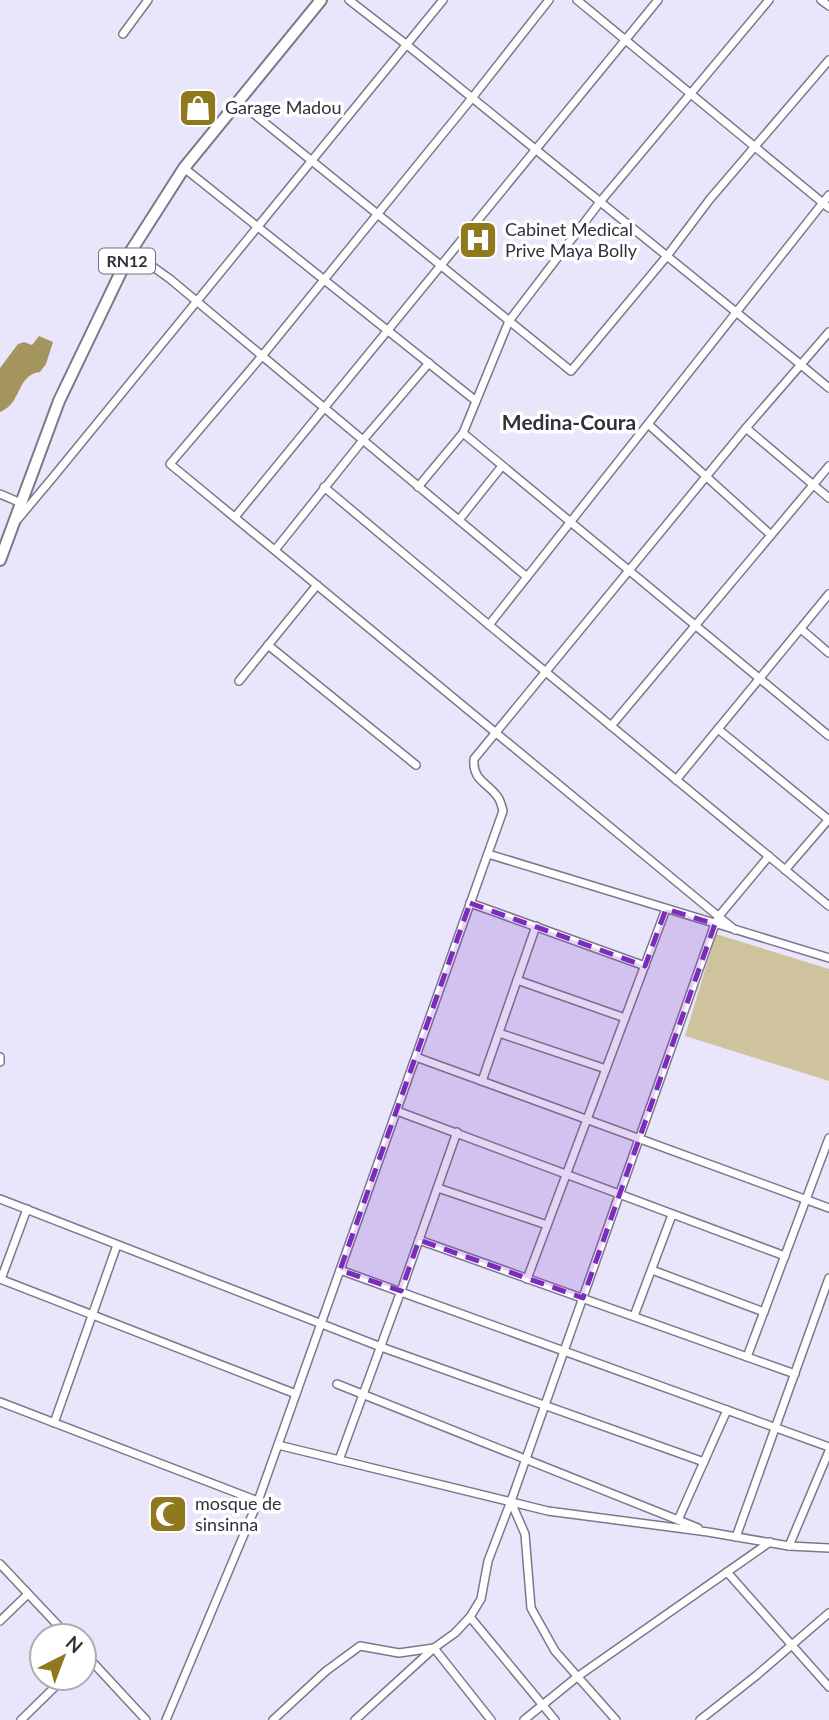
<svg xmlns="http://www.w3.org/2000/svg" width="829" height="1720" viewBox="0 0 829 1720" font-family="Lato,sans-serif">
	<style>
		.green { fill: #cec39c }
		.water { fill: #a4955f }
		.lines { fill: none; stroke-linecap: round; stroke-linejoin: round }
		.street-casing { stroke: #7c788c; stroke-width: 10 }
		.primary-casing { stroke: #7c788c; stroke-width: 14 }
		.street { stroke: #fff; stroke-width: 7 }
		.primary { stroke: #fff; stroke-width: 10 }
		.marked { fill: #7b2cbf; fill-opacity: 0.2; stroke: #7b2cbf; stroke-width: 5; stroke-dasharray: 14 9; stroke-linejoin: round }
		.labels { text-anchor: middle; stroke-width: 7; stroke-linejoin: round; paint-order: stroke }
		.shield { fill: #fff; stroke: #706f74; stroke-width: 2 }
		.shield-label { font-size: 16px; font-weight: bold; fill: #323139 }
		.poi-label { font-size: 18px; fill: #323139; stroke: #fff; text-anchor: start }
		.quarter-label { font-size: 21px; font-weight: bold; fill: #323139; stroke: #fff }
	</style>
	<rect width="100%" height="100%" fill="#e9e6fc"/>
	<path class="green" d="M 716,934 L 829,969 L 829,1081 L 685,1036 Z"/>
	<path class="water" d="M 39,336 L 53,342 L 46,364 L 40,372 C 16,375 22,404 0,412 L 0,368 L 18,344 L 24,342 L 32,345 Z"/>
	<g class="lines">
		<g class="street-casing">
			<g id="street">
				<path d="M 349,0 L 407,45 L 800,364 L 829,388"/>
				<path d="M 549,0 L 472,98 L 262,356 L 170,464 L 735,930"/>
				<path d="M 577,0 L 829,208"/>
				<path d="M 821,0 L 829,6"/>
				<path d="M 123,34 L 148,0"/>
				<path d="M 238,101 L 571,371 L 667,256 L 710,199 L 829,60"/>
				<path d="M 184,168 L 476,401"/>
				<path d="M 131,251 L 170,279 L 527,577"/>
				<path d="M 648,424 L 771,535"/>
				<path d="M 746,428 L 829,498"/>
				<path d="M 463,433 L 509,321 L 600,202 L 769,0"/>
				<path d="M 324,487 L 489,625 L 829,906"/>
				<path d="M 418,487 L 463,433 L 829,736"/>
				<path d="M 0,494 L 21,503"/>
				<path d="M 235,517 L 658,0"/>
				<path d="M 18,519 L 54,476 L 443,0"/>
				<path d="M 459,520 L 502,466"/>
				<path d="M 275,550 L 363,440 L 429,363"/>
				<path d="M 489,625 L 829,195"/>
				<path d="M 801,629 L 829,653"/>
				<path d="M 268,645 L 416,765"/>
				<path d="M 239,681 L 317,585"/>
				<path d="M 611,726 L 829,466"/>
				<path d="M 718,729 L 829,820"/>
				<path d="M 676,780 L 829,594"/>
				<path d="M 488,854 L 829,958"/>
				<path d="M 785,870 L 829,819"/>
				<path d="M 470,903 L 645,966"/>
				<path d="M 517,980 L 625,1018"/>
				<path d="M 499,1033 L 606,1069"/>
				<path d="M 0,1057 L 0,1062"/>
				<path d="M 416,1057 L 829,1208"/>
				<path d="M 482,1081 L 536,926"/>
				<path d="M 397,1111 L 785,1256"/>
				<path d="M 438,1188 L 547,1225"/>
				<path d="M 0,1199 L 381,1347 L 704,1462"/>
				<path d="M 419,1240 L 795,1374"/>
				<path d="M 340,1270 L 829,1447"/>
				<path d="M 652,1270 L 764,1312"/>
				<path d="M 0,1279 L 296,1394"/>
				<path d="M 1,1279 L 27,1209"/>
				<path d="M 527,1279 L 666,909"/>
				<path d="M 634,1316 L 672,1215"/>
				<path d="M 747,1357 L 829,1138"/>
				<path d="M 337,1384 L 698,1528"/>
				<path d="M 0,1402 L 258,1501"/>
				<path d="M 54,1423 L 117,1245"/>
				<path d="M 278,1445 L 548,1511 L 708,1532 L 789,1546 L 829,1548"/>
				<path d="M 339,1460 L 401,1291 L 457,1132"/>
				<path d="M 511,1502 L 525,1534 L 531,1608 L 555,1651 L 616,1720"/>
				<path d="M 678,1520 L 727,1410"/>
				<path d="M 736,1537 L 829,1278"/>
				<path d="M 789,1546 L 829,1451"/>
				<path d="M 0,1564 L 68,1636"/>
				<path d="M 727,1572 L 829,1687"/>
				<path d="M 470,1617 L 555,1720"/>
				<path d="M 0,1621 L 28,1594"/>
				<path d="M 84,1653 L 146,1720"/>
				<path d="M 21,1720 L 64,1678"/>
				<path d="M 166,1720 L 258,1501 L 503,811 C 502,807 501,803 499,799 C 490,783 472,782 474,759 L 746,428 L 829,332"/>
				<path d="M 273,1720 L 326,1671 L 360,1646 L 399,1653 L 434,1648 L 455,1633 L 470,1617 L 481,1599 L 488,1561 L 511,1501 L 715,924 L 719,916 L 769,856"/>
				<path d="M 355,1720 L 434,1648 L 491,1720"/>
				<path d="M 524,1720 L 577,1677 L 770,1542"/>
				<path d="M 700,1720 L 757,1675 L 829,1613"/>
			</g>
		</g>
		<g class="primary-casing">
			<path id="primary" d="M 0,560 L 59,401 L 131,251 L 184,168 L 321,0"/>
		</g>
		<use href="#street" class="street"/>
		<use href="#primary" class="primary"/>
	</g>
	<path class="marked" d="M 470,903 L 645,966 L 666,909 L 715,924 L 583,1298 L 419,1240 L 401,1291 L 340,1270 Z"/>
	<defs>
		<g id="shop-square" transform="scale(2.0125)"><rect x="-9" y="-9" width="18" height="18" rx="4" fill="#8f781d" stroke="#fff"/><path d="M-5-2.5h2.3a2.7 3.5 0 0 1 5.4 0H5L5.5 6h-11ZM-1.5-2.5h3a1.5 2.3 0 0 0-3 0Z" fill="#fff"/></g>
		<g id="hospital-square" transform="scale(2.0125)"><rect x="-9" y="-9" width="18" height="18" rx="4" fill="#8f781d" stroke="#fff"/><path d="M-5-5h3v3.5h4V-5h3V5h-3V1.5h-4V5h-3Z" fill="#fff"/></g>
		<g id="mosque-square" transform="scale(2.0125)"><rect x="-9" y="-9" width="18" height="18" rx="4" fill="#8f781d" stroke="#fff"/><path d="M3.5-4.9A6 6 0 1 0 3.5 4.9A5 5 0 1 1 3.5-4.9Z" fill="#fff"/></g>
	</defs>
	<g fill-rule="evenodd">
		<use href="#shop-square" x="198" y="108"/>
		<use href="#hospital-square" x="478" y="240"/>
		<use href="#mosque-square" x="168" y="1514"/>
	</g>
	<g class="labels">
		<rect class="shield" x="99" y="248.5" width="56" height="25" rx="5"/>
		<g class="shield-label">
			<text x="127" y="267">RN12</text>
		</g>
		<g class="poi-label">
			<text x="225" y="114">Garage Madou</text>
			<text x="505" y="236">Cabinet Medical<tspan x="505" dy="21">Prive Maya Bolly</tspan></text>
			<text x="195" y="1510">mosque de<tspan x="195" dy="21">sinsinna</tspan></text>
		</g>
		<g class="quarter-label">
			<text x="569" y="430">Medina-Coura</text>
		</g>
	</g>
	<g transform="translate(63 1657) rotate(42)"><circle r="33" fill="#ffffff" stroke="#adadb0" stroke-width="2"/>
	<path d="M0-5L12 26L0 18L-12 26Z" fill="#8f781d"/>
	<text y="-10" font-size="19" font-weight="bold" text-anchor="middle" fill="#323139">N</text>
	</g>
</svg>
